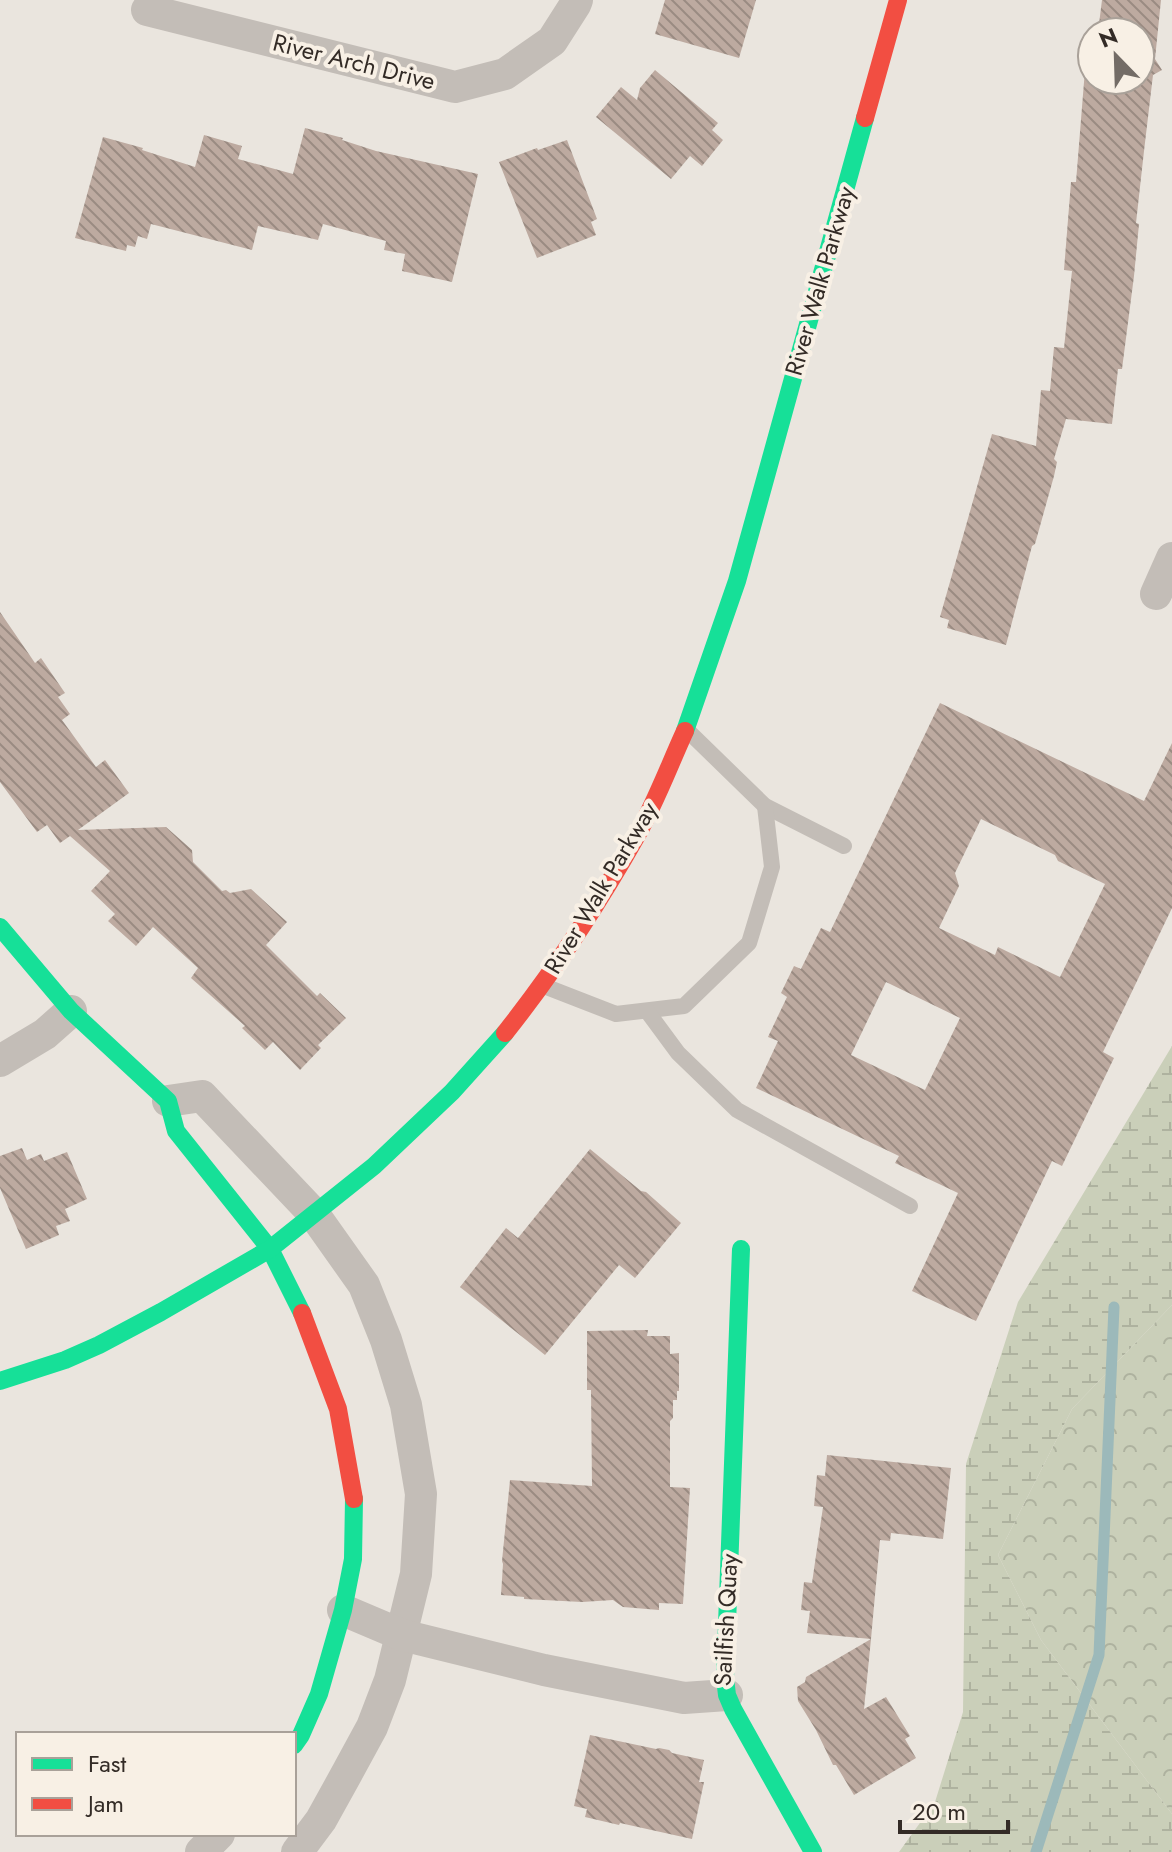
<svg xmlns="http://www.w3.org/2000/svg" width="1172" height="1852" viewBox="0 0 1172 1852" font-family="Jost,sans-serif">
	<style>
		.forest { fill: url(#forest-crowns) }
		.wetland { fill: url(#wetland-marsh) }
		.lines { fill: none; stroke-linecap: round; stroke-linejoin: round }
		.stream { stroke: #9cb9ba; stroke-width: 11 }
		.building { fill: url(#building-back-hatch); fill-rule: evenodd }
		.lane { stroke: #c3bdb7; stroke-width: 16 }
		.street { stroke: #c3bdb7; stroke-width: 32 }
		.fast { stroke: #16e098; stroke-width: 18 }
		.jam { stroke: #f24e42; stroke-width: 18 }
		.labels { text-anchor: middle; stroke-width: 8; stroke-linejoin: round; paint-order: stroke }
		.street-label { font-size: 24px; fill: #332b26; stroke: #f8f0e5 }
	</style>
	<defs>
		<pattern id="forest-crowns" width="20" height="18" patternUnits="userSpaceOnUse" patternTransform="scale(2)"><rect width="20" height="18" fill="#cacfb9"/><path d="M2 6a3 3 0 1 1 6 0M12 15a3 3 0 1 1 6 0" fill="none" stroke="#aeb29f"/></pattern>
		<pattern id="wetland-marsh" width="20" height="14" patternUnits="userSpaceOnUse" patternTransform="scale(2)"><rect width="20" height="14" fill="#cacfb9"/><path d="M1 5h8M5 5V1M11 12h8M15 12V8" fill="none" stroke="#aeb29f"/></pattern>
		<pattern id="building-back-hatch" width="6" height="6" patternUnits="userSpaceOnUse" patternTransform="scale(2)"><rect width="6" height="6" fill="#bdaaa0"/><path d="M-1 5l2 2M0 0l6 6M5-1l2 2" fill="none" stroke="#9a8b82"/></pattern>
	</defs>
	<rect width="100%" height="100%" fill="#eae5de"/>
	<path class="forest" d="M 1172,1305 L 1172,1814 L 1041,1640 L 998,1555 L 1072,1409 Z"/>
	<path class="wetland" d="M 1172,1046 L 1172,1305 L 1072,1409 L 998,1555 L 1041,1640 L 1172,1814 L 1172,1852 L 899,1852 L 935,1802 L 963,1712 L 966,1464 L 1018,1302 Z"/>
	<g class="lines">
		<path class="stream" d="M 1036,1852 L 1099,1655 L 1114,1307"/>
	</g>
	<g class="building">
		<path d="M 665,0 L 756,0 L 739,58 L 655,34 Z"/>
		<path d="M 1102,0 L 1161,0 L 1155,59 L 1162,70 L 1153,75 L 1144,151 L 1136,223 L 1139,224 L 1134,276 L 1122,369 L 1118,369 L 1112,424 L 1066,419 L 1054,459 L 1057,462 L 1054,476 L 1035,544 L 1032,546 L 1006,645 L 947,628 L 949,620 L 940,617 L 992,434 L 1036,446 L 1041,390 L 1050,391 L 1054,347 L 1064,348 L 1072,271 L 1064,270 L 1071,182 L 1076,182 L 1088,32 L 1092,32 L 1092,80 L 1140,80 L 1140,32 L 1098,32 Z"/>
		<path d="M 655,70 L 718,123 L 712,130 L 723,140 L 702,166 L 690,156 L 671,179 L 596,117 L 621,87 L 637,100 L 640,88 Z"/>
		<path d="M 305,128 L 343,138 L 342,140 L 376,151 L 478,174 L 452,282 L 402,271 L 405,254 L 384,250 L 386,241 L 323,224 L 318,240 L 258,226 L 252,250 L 151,224 L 147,239 L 138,236 L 135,247 L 127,245 L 126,251 L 75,238 L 103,137 L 143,148 L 142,150 L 195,167 L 204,135 L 242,146 L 238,159 L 293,174 Z"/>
		<path d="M 567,140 L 597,219 L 591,222 L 596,235 L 537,258 L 499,162 L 537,148 L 538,150 Z"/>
		<path d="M 0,612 L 35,663 L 41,658 L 65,693 L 58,697 L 70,714 L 62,720 L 96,767 L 105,760 L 129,793 L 78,830 L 166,827 L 192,850 L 193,862 L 222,891 L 226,890 L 230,893 L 251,889 L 287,922 L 266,945 L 317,996 L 320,993 L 346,1018 L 318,1045 L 321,1048 L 300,1070 L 273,1042 L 265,1050 L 242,1028 L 245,1026 L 191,978 L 198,968 L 153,927 L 136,946 L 108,921 L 115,914 L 91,891 L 110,871 L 70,836 L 60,843 L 47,825 L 37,832 L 0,782 Z"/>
		<path d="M 940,703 L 1144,801 L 1172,743 L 1172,908 L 1103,1052 L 1114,1058 L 1062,1166 L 1052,1161 L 976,1321 L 912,1291 L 958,1193 L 895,1163 L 899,1156 L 756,1088 L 778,1041 L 768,1037 L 787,997 L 781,993 L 794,966 L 801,969 L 821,928 L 830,932 ZM 981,819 L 1055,855 L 1058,861 L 1105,884 L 1060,977 L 998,947 L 995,955 L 939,928 L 959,886 L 955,873 ZM 886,982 L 960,1018 L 925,1090 L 851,1055 Z"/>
		<path d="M 22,1148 L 27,1160 L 41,1154 L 44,1161 L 67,1152 L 87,1199 L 65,1209 L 70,1221 L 56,1226 L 59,1235 L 26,1249 L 0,1188 L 0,1156 Z"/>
		<path d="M 590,1149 L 641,1191 L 646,1192 L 681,1223 L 635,1278 L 619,1265 L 545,1355 L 460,1287 L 506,1228 L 518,1238 Z"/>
		<path d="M 648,1330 L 647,1336 L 670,1336 L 670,1354 L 679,1353 L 679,1391 L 677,1391 L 677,1400 L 673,1400 L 673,1418 L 670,1421 L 670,1487 L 690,1488 L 683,1604 L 659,1603 L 659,1610 L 623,1607 L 613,1600 L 582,1602 L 524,1599 L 524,1597 L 501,1595 L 503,1564 L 502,1561 L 510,1480 L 592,1486 L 591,1390 L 587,1390 L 587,1331 Z"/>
		<path d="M 827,1455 L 951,1468 L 943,1539 L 891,1533 L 890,1541 L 880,1540 L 871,1639 L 807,1633 L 810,1611 L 801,1610 L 804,1582 L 812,1583 L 823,1507 L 814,1506 L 817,1475 L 825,1476 Z"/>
		<path d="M 871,1639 L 864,1709 L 886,1697 L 910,1736 L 905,1739 L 916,1758 L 854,1795 L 836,1765 L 833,1765 L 816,1730 L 798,1701 L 797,1687 L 805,1682 L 806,1677 Z"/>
		<path d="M 590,1735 L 656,1749 L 659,1748 L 669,1750 L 672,1753 L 704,1760 L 699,1782 L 704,1782 L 692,1839 L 620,1823 L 619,1825 L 585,1817 L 587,1809 L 574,1806 Z"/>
	</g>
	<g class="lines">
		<g class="lane">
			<path d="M 689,732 L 765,806 L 844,846"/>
			<path d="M 544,986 L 616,1014 L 684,1006 L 749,943 L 772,867 L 765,806"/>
			<path d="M 647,1011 L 678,1053 L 737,1110 L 910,1206"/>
		</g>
		<g class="street">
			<path d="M 147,10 L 455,87 L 505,74 L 552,41 L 575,5 L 577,0"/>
			<path d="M 1156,594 L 1172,558"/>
			<path d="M 0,1061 L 45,1034 L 71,1011"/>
			<path d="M 168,1101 L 202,1096 L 313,1213 L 364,1285 L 386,1340 L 406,1405 L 421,1494 L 416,1574 L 390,1680 L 372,1727 L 347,1773 L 321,1820 L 297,1852"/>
			<path d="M 343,1610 L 402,1635 L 544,1670 L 684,1698 L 727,1695"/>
			<path d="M 201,1852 L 219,1834"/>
		</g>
		<g class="fast">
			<path d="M 685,731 L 737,581 L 865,118"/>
			<path d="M 0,927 L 71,1011 L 168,1101 L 176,1131 L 270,1249 L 302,1313"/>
			<path d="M 741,1249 L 725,1678 L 727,1695 L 733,1709 L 813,1852"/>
			<path d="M 0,1381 L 65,1360 L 99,1345 L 161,1312 L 270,1249 L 374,1166 L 452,1092 L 505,1033"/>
			<path d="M 294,1745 L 301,1735 L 319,1694 L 343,1610 L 353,1559 L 354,1499"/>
		</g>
		<g class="jam">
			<path d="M 865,118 L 898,0"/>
			<path d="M 505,1033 C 554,971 597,906 636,837 C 655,804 669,766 685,731"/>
			<path d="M 302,1313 L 338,1409 L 354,1499"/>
		</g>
	</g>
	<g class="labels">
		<g class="street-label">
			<text transform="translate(354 62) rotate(14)" y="8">River Arch Drive</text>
			<text transform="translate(820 281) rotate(-74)" y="8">River Walk Parkway</text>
			<text transform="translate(601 888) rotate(-59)" y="8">River Walk Parkway</text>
			<text transform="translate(726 1620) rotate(-87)" y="8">Sailfish Quay</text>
		</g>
	</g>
	<rect x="16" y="1732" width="280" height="104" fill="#f8f0e5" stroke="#a9a199" stroke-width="2"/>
	<rect x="32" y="1758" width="40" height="12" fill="#16e098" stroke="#a9a199" stroke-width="2"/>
	<text x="88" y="1772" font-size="24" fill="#332b26">Fast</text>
	<rect x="32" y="1798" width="40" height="12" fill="#f24e42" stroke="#a9a199" stroke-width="2"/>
	<text x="88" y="1812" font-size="24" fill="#332b26">Jam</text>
	<g transform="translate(1116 56) rotate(337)"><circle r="38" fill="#f8f0e5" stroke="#a9a199" stroke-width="2"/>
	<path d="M0-6L14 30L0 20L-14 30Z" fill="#736c66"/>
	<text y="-12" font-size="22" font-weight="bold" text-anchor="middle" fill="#332b26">N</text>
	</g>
	<path d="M900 1820v12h108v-12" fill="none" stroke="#332b26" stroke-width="4"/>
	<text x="912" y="1820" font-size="24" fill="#332b26" stroke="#f8f0e5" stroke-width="6" paint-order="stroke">20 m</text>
</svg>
